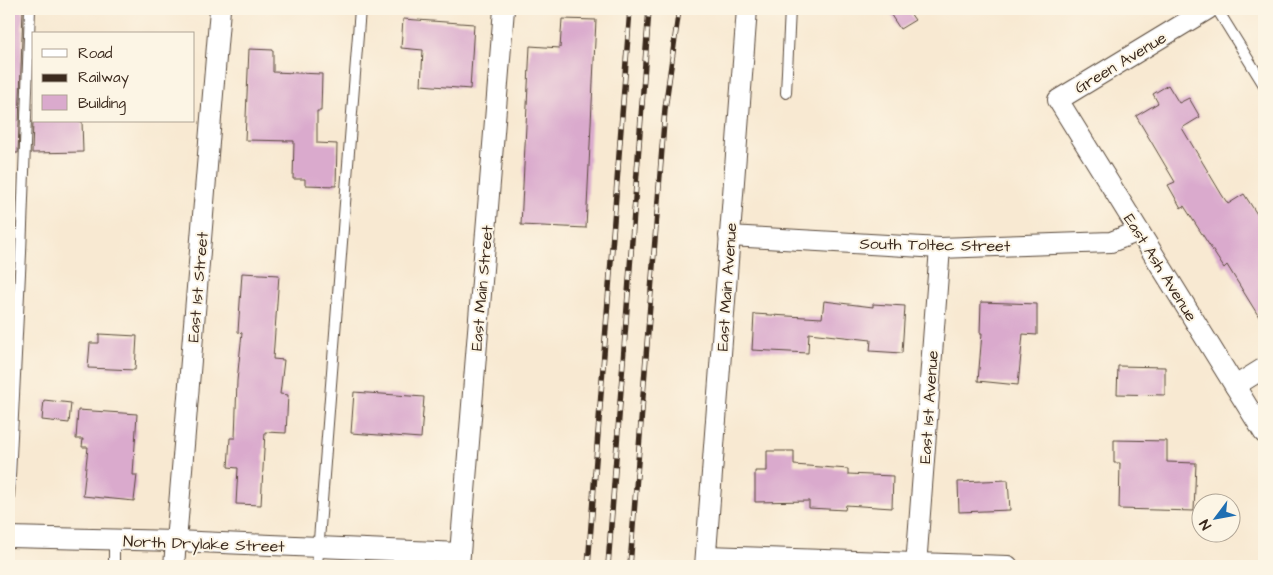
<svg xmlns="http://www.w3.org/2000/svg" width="1273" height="575" viewBox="0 0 1273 575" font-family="'Architects Daughter',sans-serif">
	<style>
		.building { fill: #daaacd }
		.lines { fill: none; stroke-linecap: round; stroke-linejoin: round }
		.service-casing { stroke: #574739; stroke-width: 12 }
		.minor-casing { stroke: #574739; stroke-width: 22 }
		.service { stroke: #fff; stroke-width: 10 }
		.minor { stroke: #fff; stroke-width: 20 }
		.rail-casing { stroke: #3b2a1e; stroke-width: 5.5 }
		.rail { stroke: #fcf5e5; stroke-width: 4; stroke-dasharray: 11; stroke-linecap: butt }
		.labels { text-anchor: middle; stroke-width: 4; stroke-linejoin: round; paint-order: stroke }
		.street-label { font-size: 16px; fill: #3b2a1e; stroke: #fcf5e5 }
	</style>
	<rect width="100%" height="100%" fill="#fcf5e5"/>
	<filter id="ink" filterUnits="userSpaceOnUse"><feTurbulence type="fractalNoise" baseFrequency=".02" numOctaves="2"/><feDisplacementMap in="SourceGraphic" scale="10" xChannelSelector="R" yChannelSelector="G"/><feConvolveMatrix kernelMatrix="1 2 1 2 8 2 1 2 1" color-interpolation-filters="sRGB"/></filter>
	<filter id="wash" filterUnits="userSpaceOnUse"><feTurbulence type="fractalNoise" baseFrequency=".0096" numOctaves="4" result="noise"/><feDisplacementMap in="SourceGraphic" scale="20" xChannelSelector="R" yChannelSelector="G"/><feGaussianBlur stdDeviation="1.12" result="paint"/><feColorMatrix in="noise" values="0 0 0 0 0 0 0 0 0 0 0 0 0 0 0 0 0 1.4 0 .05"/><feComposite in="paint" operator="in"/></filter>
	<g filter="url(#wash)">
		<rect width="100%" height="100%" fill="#f8e9d2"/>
		<g id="blocks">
			<g class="building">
				<path d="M 9,9 L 23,9 L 18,153 L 9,153 Z"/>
				<path d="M 887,9 L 907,9 L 915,20 L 900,29 Z"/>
				<path d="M 403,19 L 474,24 L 470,89 L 421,85 L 423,50 L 401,48 Z"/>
				<path d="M 562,19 L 596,20 L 586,228 L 521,225 L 530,46 L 560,48 Z"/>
				<path d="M 249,49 L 273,50 L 273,72 L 322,74 L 321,111 L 317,111 L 317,143 L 337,144 L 336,186 L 305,185 L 305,179 L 293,179 L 294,141 L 245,140 Z"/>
				<path d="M 1168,85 L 1179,103 L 1189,98 L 1200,117 L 1182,128 L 1222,195 L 1228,204 L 1244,194 L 1264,225 L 1264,325 L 1227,265 L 1224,268 L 1184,206 L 1181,208 L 1168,185 L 1175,182 L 1136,116 L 1158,103 L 1153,94 Z"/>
				<path d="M 33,121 L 82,121 L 83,152 L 32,153 Z"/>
				<path d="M 242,273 L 279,275 L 273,359 L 284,360 L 280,394 L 288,395 L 286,433 L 265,432 L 261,505 L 236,504 L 238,468 L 228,467 L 230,438 L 235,438 L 237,381 L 242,333 L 238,332 Z"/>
				<path d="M 824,301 L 873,307 L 873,304 L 905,306 L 902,353 L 870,351 L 871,340 L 809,333 L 808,353 L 752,350 L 754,314 L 822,318 Z"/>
				<path d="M 981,302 L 1037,304 L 1037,335 L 1023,334 L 1018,385 L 978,381 L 982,333 L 980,333 Z"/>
				<path d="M 99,334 L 137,336 L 135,370 L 88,368 L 90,343 L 99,343 Z"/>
				<path d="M 1118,366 L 1165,367 L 1165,395 L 1117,394 Z"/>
				<path d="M 354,392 L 424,397 L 421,438 L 351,433 Z"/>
				<path d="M 44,400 L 71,403 L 69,423 L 42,420 Z"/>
				<path d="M 78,410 L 137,414 L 133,475 L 137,475 L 134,501 L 83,496 L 88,447 L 82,447 L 83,439 L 76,439 Z"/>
				<path d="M 1114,440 L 1167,441 L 1167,462 L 1196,463 L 1194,511 L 1119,509 L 1120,463 L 1114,463 Z"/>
				<path d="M 767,451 L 794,451 L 794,465 L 848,469 L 848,474 L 893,476 L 892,508 L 846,505 L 845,510 L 809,508 L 809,501 L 755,502 L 755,471 L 767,471 Z"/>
				<path d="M 1008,480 L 1010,510 L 959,512 L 958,482 Z"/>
			</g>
		</g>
	</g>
	<g filter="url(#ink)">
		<use href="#blocks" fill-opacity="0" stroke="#574739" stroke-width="1"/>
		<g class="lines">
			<g class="service-casing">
				<g id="service">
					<path d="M 1217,9 L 1264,85"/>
					<path d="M 786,93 L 790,9"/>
					<path d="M 9,497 L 21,253 L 30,9"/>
					<path d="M 114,539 L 114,566"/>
					<path d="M 317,566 L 360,9"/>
				</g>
			</g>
			<g class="minor-casing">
				<g id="minor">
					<path d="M 1208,9 L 1058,100 L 1264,433"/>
					<path d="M 729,236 L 940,248 L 1111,242 L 1139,231"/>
					<path d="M 1235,386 L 1264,368"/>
					<path d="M 9,537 L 176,541 L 460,553"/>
					<path d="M 706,556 L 1008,566"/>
					<path d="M 174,566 L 220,9"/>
					<path d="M 459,566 L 504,9"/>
					<path d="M 705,566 L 747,9"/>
					<path d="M 916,566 L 940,248"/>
				</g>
			</g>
			<use href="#service" class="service"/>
			<use href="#minor" class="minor"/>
			<g class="rail-casing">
				<g id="rail">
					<path d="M 588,566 L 630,9"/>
					<path d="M 608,566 L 649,9"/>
					<path d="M 630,566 L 665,109 L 679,9"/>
				</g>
			</g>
			<use href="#rail" class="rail"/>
		</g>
	</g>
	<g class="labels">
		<g class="street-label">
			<text transform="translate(1120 62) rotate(-31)" y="6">Green Avenue</text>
			<text transform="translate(935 244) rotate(1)" y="6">South Toltec Street</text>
			<text transform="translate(1161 267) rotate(58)" y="6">East Ash Avenue</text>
			<text transform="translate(197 287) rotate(-85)" y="6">East 1st Street</text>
			<text transform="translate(726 287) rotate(-86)" y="6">East Main Avenue</text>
			<text transform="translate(481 288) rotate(-85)" y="6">East Main Street</text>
			<text transform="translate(928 407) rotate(-86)" y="6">East 1st Avenue</text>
			<text transform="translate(204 543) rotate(2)" y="6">North Drylake Street</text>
		</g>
	</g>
	<rect width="1273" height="575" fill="none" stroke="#fcf5e5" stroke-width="30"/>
	<rect x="32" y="32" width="162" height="90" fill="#fcf5e5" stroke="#afa495"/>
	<rect x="42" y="49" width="25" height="8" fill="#ffffff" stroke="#afa495"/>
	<text x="78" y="58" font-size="15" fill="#3b2a1e">Road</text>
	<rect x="42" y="74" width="25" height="8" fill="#3b2a1e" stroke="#afa495"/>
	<text x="78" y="82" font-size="15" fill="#3b2a1e">Railway</text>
	<rect x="42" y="95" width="25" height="15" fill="#daaacd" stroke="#afa495"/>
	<text x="78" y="108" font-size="15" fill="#3b2a1e">Building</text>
	<g transform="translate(1216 518) rotate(238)"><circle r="24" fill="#fcf5e5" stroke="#afa495"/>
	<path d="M0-4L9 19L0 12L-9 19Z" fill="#1f6fb2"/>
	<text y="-8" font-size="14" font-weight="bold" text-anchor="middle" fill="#3b2a1e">N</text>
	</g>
</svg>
